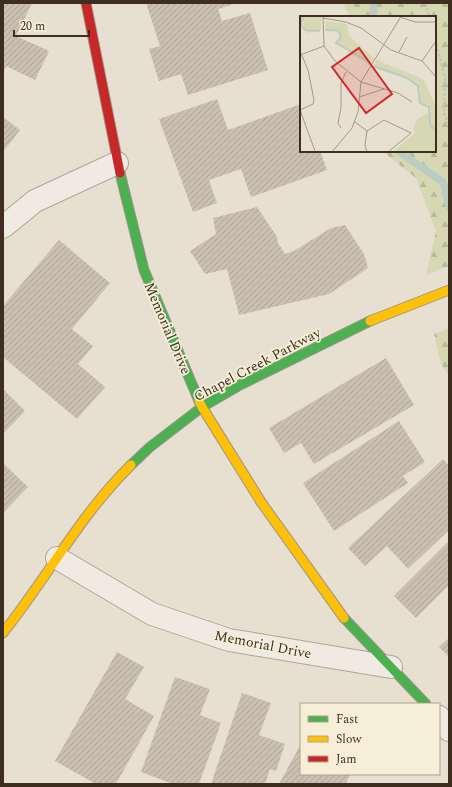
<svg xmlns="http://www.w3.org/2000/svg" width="452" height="787" viewBox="0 0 452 787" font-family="Spectral,serif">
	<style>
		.forest { fill: url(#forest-firs) }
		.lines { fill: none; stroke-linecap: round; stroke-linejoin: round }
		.stream { stroke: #bcccc2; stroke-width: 7 }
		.building { fill: url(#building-hatch) }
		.street-casing { stroke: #ada599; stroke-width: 24 }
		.fast-casing { stroke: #9c958a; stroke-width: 11 }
		.slow-casing { stroke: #9c958a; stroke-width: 11 }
		.jam-casing { stroke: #9c958a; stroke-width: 11 }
		.path { stroke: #c8c2b9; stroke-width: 2.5; stroke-dasharray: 3 2; stroke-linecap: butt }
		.street { stroke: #efebe3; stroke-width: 22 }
		.fast { stroke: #4caf50; stroke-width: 9 }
		.slow { stroke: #ffc107; stroke-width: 9 }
		.jam { stroke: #c62828; stroke-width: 9 }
		.labels { text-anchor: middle; stroke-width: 3.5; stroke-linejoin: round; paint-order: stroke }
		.street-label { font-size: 14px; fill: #3d2e20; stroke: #f7eed8 }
		.inset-river { fill: none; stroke: #bcccc2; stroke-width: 2 }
		.inset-road { fill: none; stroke: #a3998a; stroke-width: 1 }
		.view { fill: #d62828; fill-opacity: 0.15; stroke: #d62828; stroke-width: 2 }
		.inset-edge { fill: none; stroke: #3d2e20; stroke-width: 2 }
	</style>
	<defs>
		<pattern id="forest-firs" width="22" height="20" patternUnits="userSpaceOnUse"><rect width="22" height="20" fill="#d6d7b3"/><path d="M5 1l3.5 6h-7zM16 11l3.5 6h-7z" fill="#b9b99a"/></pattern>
		<pattern id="building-hatch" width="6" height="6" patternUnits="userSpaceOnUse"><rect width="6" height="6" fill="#cbbfb2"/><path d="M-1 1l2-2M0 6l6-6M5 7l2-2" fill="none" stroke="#afa499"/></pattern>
	</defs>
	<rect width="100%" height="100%" fill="#e7e0d1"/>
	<g class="forest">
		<path d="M 343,3 L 449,3 L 449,266 L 426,275 L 436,231 L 416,178 L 382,151 L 435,151 L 435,17 L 350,17 Z"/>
		<path d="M 449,328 L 449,376 L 441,364 L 434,334 Z"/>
	</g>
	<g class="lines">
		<g class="stream">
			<path d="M 372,17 L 374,12 L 373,3"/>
			<path d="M 398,151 L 443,182 L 449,208"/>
		</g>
	</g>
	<g class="building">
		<path d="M 3,3 L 32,3 L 16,36 L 49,51 L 35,80 L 6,66 L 3,73 Z"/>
		<path d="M 146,3 L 237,3 L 218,9 L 222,21 L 250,13 L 268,70 L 188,95 L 181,74 L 159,81 L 149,49 L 160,46 Z"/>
		<path d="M 217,99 L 228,130 L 301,104 L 301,151 L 320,151 L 327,170 L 251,197 L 241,169 L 209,180 L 217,203 L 193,212 L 159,119 Z"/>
		<path d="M 3,117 L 20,130 L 3,152 Z"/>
		<path d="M 257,207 L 277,237 L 278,243 L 285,254 L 294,251 L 331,228 L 345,225 L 364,254 L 368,268 L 329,294 L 239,315 L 227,269 L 205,274 L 190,251 L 216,234 L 213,218 Z"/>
		<path d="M 59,240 L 110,283 L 72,329 L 93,346 L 78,364 L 105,387 L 77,419 L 3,357 L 3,306 Z"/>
		<path d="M 386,358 L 414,405 L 314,464 L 301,443 L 284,453 L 269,428 Z"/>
		<path d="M 3,389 L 25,411 L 3,434 Z"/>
		<path d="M 399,421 L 425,462 L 403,476 L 408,483 L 334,531 L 303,483 Z"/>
		<path d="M 443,459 L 449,466 L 449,530 L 408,569 L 387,546 L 365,566 L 348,548 Z"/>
		<path d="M 3,463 L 28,487 L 3,513 Z"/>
		<path d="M 449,541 L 449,585 L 416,618 L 394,596 Z"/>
		<path d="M 449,638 L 449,657 L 439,647 Z"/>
		<path d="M 117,652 L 144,667 L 125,699 L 154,716 L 116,784 L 96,784 L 55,761 Z"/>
		<path d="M 175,677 L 210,689 L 200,715 L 221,723 L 199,784 L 173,784 L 141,772 Z"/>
		<path d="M 242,693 L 271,703 L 259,735 L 285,744 L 276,771 L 270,769 L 265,784 L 211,784 Z"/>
		<path d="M 301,744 L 301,774 L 351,774 L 345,784 L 279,784 Z"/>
	</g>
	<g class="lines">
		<g class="street-casing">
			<g id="street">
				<path d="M 3,227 L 35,201 L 117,163"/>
				<path d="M 57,558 L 152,614 L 229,640 L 391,667"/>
				<path d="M 439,717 L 449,730"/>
			</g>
		</g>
		<g class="fast-casing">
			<g id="fast">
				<path d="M 120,173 L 144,270 L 199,401"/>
				<path d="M 131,465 L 150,447 L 202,407 L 240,385 L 370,321"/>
				<path d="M 344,618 L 426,704"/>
			</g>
		</g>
		<g class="slow-casing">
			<g id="slow">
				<path d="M 370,321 L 449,290"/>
				<path d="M 199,401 L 202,407 L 261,502 L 344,618"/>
				<path d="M 3,633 C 47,578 80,515 131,465"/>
			</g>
		</g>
		<g class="jam-casing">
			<path id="jam" d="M 86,3 L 120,173"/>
		</g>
		<g class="path">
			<path d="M 426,3 L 429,17"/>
			<path d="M 435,39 L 445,78 L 444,114 L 449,124"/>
		</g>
		<use href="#street" class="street"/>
		<use href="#fast" class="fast"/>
		<use href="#slow" class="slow"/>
		<use href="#jam" class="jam"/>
	</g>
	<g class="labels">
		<g class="street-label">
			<text transform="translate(168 328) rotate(67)" y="5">Memorial Drive</text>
			<text transform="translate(257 364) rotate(-28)" y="5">Chapel Creek Parkway</text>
			<text transform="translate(263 644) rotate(11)" y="5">Memorial Drive</text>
		</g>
	</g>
	<g transform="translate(300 16)">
		<rect width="136" height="136" fill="#e7e0d1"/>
		<path d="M 127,98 L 136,98 L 136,136 L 98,136 L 96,133 L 115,117 L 113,113 L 118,102 Z" fill="#d6d7b3"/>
		<path d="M 0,0 L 21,1 L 21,14 L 7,17 L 4,14 L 3,2 ZM 26,5 L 47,8 L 49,20 L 74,42 L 69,49 L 37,28 L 41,20 L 40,16 L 25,15 ZM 77,44 L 123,63 L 136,89 L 136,98 L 127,98 L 131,96 L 131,93 L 127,88 L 123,90 L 120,88 L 120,72 L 106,62 L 72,52 Z" fill="#d6d7b3"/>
		<path class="inset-river" d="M 3,0 L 1,8 L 5,14 L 20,15M 26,14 L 38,14 L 41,21 L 36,27 L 70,46M 74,50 L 107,62 L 118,70 L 120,87 L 129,91 L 130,108 L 136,116"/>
		<path class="inset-road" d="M 23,0 L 24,30 L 35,45 L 61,66 L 98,77 L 112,86M 97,0 L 115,6 L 136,6M 23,2 L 46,6 L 61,12 L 91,34 L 122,45 L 136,61M 0,35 L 8,54 L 14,84 L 13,88 L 0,94M 99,36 L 107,21M 0,39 L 24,30M 122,45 L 136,25M 59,81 L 84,73M 0,94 L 15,135M 55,106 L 67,115M 41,112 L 38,107 L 41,92 L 41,67 L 46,56M 32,136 L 52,112 L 58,96 L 61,66 L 100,2M 67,136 L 65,129 L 67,115 L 84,104 L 111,117 L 88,136"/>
		<path class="view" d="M 59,32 L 92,78 L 66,97 L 32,51 Z"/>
		<rect width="136" height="136" class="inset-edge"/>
	</g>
	<rect width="452" height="787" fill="none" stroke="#3d2e20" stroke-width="8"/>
	<rect x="300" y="703" width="140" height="72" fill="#f7eed8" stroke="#ada18e"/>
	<rect x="308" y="716" width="20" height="6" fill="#4caf50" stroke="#ada18e"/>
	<text x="336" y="723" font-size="12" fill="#3d2e20">Fast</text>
	<rect x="308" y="736" width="20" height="6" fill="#ffc107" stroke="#ada18e"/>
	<text x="336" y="743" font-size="12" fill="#3d2e20">Slow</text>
	<rect x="308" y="756" width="20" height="6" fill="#c62828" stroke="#ada18e"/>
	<text x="336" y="763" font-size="12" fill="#3d2e20">Jam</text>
	<path d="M14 30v6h75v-6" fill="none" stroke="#3d2e20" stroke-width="2"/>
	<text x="20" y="30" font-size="12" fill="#3d2e20" stroke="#f7eed8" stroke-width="3" paint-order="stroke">20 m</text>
</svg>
